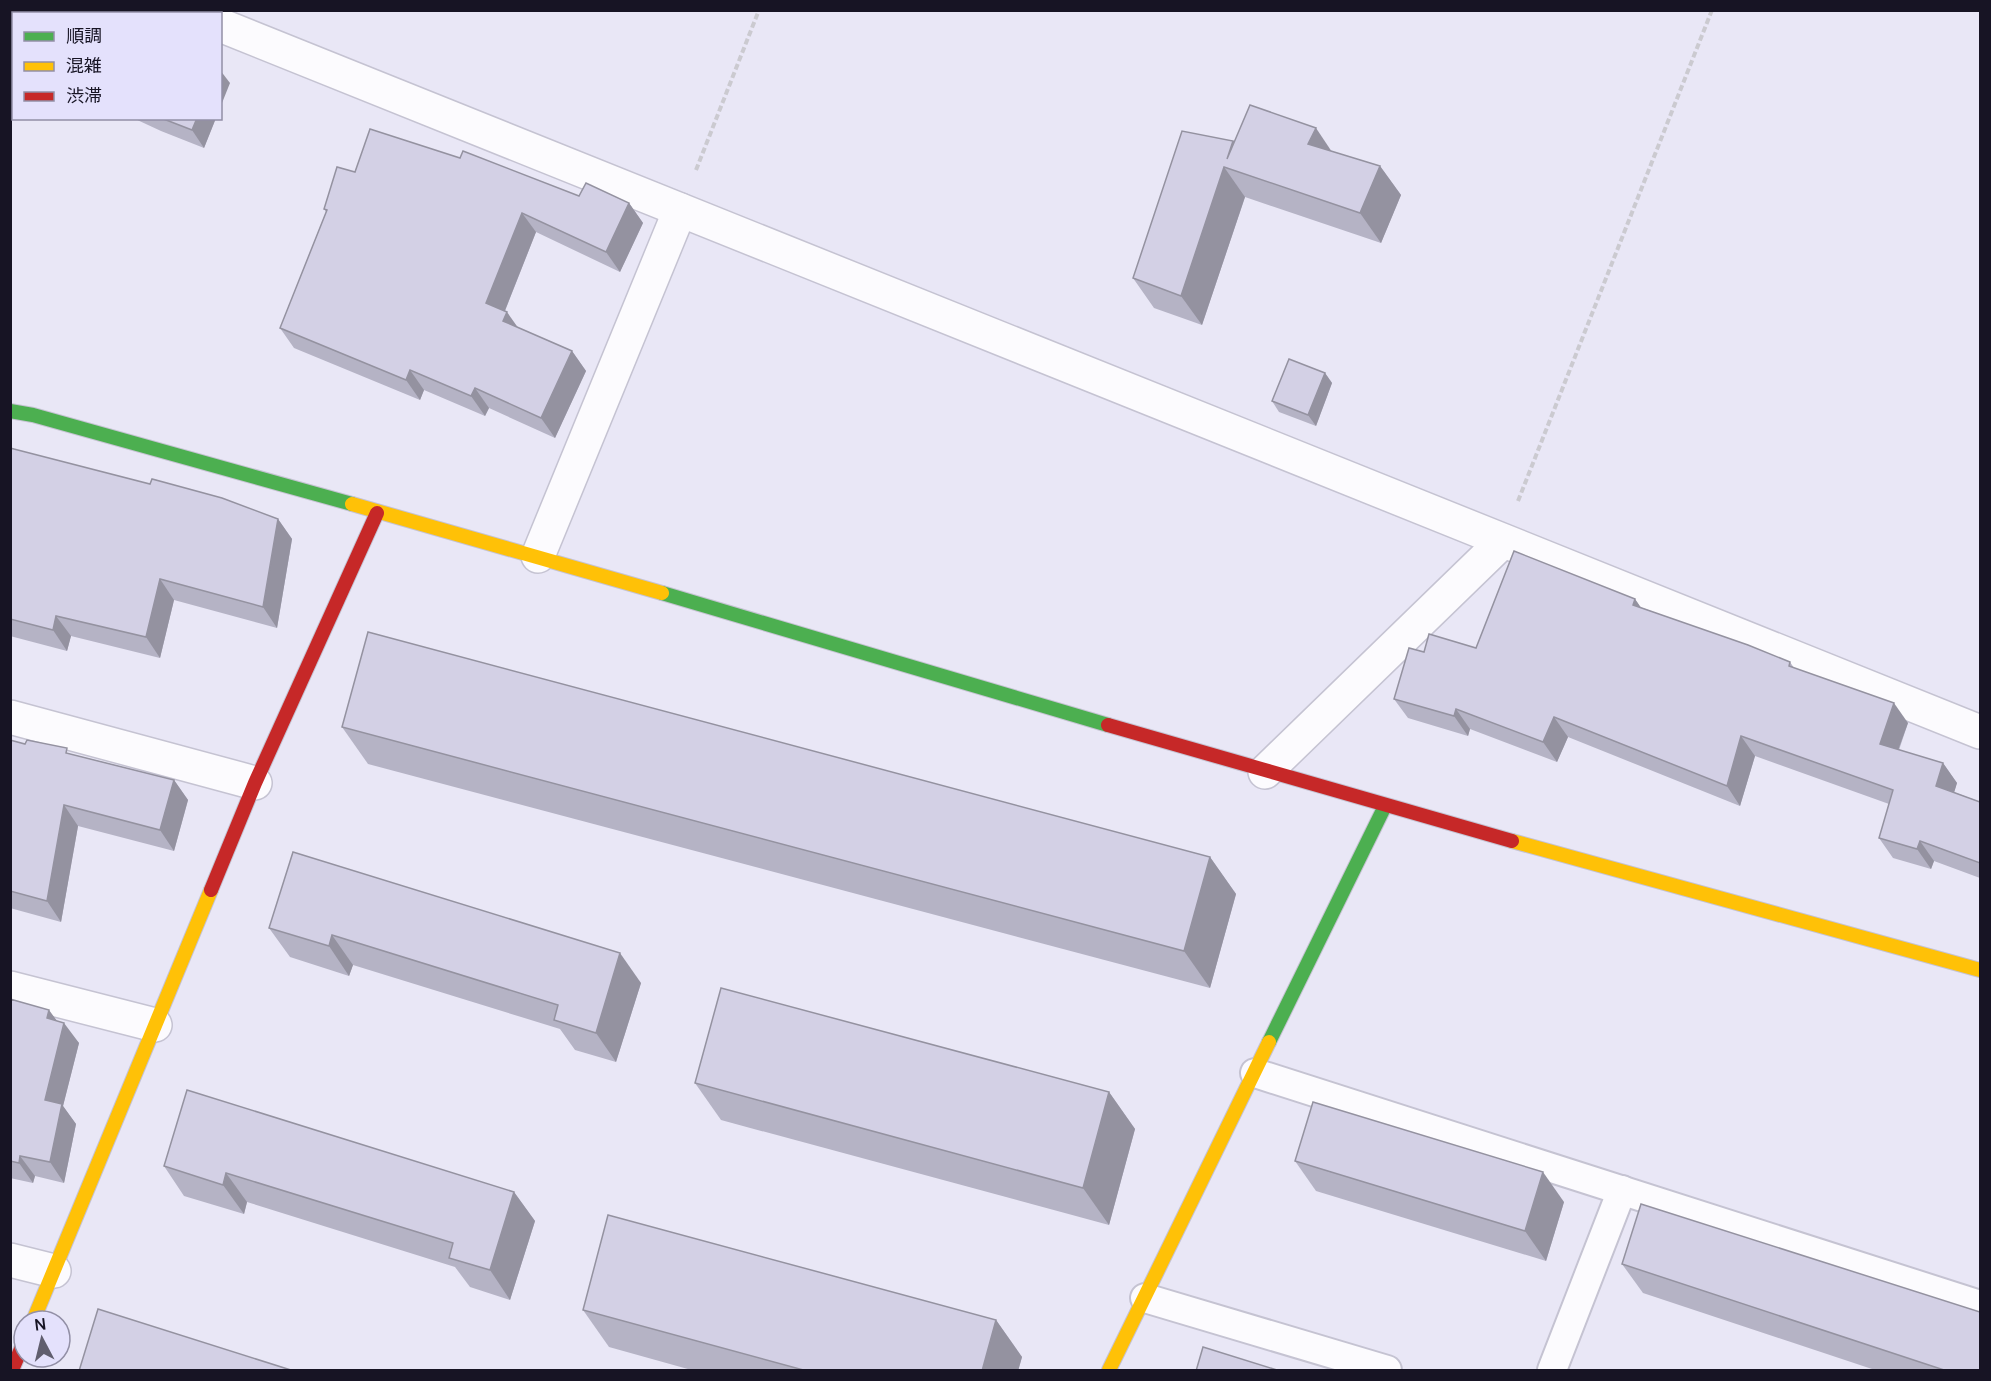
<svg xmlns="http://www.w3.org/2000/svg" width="1991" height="1381" viewBox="0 0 1991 1381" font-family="Manrope,'Noto Sans JP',sans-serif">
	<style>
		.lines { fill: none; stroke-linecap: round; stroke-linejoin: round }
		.lane-casing { stroke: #c5c3d2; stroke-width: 32 }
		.street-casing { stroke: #c5c3d2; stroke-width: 36 }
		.fast-casing { stroke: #c5c3d2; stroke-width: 16 }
		.slow-casing { stroke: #c5c3d2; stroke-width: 16 }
		.jam-casing { stroke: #c5c3d2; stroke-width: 16 }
		.path { stroke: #cbcad0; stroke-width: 4; stroke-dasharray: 6 3; stroke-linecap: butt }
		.lane { stroke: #fcfbfe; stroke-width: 28 }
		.street { stroke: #fcfbfe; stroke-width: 33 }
		.fast { stroke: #4caf50; stroke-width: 14 }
		.slow { stroke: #ffc107; stroke-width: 14 }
		.jam { stroke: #c62828; stroke-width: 14 }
		.wall { fill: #b5b3c5 }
		.shaded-wall { fill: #9492a0 }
		.building { fill: #d3d0e5; stroke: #9492a0; stroke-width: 1.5 }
	</style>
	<rect width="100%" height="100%" fill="#e9e7f6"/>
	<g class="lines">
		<g class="lane-casing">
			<g id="lane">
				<path d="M 1255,1073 L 1980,1305"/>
				<path d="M 1145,1298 L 1387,1370"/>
				<path d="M 1552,1370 L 1622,1190"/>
			</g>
		</g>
		<g class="street-casing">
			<g id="street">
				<path d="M 185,10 L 193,14"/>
				<path d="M 220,25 L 1980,732"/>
				<path d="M 538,556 L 680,210"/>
				<path d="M 10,717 L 255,783"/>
				<path d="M 1265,772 L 1503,541"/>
				<path d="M 10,988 L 155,1025"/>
				<path d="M 10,1260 L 54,1271"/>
			</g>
		</g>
		<g class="fast-casing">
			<g id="fast">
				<path d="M 10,411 L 33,415 L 352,504"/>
				<path d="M 662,593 L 1108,725"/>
				<path d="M 1269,1042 L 1385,806"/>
			</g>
		</g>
		<g class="slow-casing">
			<g id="slow">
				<path d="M 352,504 L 662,593"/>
				<path d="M 1512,841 L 1980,970"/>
				<path d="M 33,1321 L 211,890"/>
				<path d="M 1109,1370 L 1269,1042"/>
			</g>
		</g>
		<g class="jam-casing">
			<g id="jam">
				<path d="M 1108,725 L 1512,841"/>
				<path d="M 211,890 L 255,783 L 377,513"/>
				<path d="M 12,1370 L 24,1342"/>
			</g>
		</g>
		<g class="path">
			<path d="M 696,170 L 759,10"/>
			<path d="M 1518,501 L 1712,10"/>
		</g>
		<use href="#lane" class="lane"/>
		<use href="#street" class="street"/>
		<use href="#fast" class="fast"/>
		<use href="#slow" class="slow"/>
		<use href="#jam" class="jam"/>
	</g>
	<g class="wall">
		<path d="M 10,10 L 14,14 L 14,67 L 10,66 Z"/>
		<path d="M 133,118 L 216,118 L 204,148 L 161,131 Z"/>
		<path d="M 1234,142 L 1331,151 L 1380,166 L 1401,195 L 1381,243 L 1245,197 L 1202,325 L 1154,308 L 1133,278 Z"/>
		<path d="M 355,172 L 579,196 L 629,203 L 643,223 L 620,272 L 536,232 L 505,311 L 518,328 L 572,351 L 586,371 L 555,438 L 489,408 L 485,416 L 424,390 L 420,400 L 294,348 L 280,328 L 326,212 L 324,209 Z"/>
		<path d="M 1325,373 L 1332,383 L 1316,426 L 1279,412 L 1272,401 Z"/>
		<path d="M 10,448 L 278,519 L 292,539 L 277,628 L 174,600 L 160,658 L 71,636 L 67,651 L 10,636 Z"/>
		<path d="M 1635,599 L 1640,607 L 1790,662 L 1794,668 L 1908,723 L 1899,750 L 1943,763 L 1957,783 L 1954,792 L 1980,802 L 1980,878 L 1934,861 L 1931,869 L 1893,858 L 1879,838 L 1889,804 L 1755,756 L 1740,806 L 1568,737 L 1557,762 L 1470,729 L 1468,736 L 1408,718 L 1394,699 L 1424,652 L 1476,648 Z"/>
		<path d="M 342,727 L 1210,857 L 1236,894 L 1210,988 L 368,764 Z"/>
		<path d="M 10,740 L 25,744 L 71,754 L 174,780 L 188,800 L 174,851 L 78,826 L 61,922 L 10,908 Z"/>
		<path d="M 293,852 L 641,983 L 616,1062 L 575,1050 L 560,1029 L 353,965 L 349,976 L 290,957 L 269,928 Z"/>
		<path d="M 10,999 L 57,1021 L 79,1043 L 63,1106 L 76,1124 L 64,1183 L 35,1176 L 33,1183 L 10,1178 Z"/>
		<path d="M 695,1083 L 1109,1092 L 1135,1129 L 1109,1225 L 721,1120 Z"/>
		<path d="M 1295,1161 L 1564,1202 L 1546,1261 L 1316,1191 Z"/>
		<path d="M 164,1166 L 514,1192 L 535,1221 L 510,1300 L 470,1287 L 455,1267 L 247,1202 L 244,1214 L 184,1196 Z"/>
		<path d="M 1622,1264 L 1980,1371 L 1878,1371 L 1643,1293 Z"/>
		<path d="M 583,1310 L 996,1320 L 1022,1357 L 1018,1371 L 695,1371 L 609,1347 Z"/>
	</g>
	<g class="shaded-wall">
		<path d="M 220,70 L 230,83 L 220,108 Z"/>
		<path d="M 197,118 L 216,118 L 204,148 L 192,130 Z"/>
		<path d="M 1316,128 L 1336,158 L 1308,144 Z"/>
		<path d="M 1380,166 L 1401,195 L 1381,243 L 1360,213 Z"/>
		<path d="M 1224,167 L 1245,197 L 1202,325 L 1181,296 Z"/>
		<path d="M 629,203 L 643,223 L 620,272 L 606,252 Z"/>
		<path d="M 522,213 L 536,232 L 500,323 L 486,303 Z"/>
		<path d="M 507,312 L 521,332 L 503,321 Z"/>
		<path d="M 572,351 L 586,371 L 555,438 L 541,418 Z"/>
		<path d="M 410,370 L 424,390 L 420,400 L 406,380 Z"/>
		<path d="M 1325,373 L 1332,383 L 1316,426 L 1308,415 Z"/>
		<path d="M 475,388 L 489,408 L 485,416 L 471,396 Z"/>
		<path d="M 278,519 L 292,539 L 277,628 L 263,607 Z"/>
		<path d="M 160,579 L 174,600 L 160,658 L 146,637 Z"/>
		<path d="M 1635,599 L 1649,619 L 1633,605 Z"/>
		<path d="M 56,616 L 71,636 L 67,651 L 53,630 Z"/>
		<path d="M 1894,703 L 1908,723 L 1893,764 L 1880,744 Z"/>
		<path d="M 1456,709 L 1470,729 L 1468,736 L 1454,716 Z"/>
		<path d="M 1554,717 L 1568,737 L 1557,762 L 1543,742 Z"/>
		<path d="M 1741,736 L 1755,756 L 1740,806 L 1727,786 Z"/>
		<path d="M 1943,763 L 1957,783 L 1950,806 L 1936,786 Z"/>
		<path d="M 174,780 L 188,800 L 174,851 L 160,830 Z"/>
		<path d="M 64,805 L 78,826 L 61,922 L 47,901 Z"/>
		<path d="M 1920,841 L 1934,861 L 1931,869 L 1917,849 Z"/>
		<path d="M 1210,857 L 1236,894 L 1210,988 L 1184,951 Z"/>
		<path d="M 332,935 L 353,965 L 349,976 L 329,946 Z"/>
		<path d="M 620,953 L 641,983 L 616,1062 L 596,1033 Z"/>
		<path d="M 49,1010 L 63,1029 L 64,1023 L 79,1043 L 63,1106 L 76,1124 L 64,1183 L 50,1162 L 45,1100 L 47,1018 Z"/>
		<path d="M 1109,1092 L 1135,1129 L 1109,1225 L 1083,1188 Z"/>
		<path d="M 20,1156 L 35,1176 L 33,1183 L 19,1163 Z"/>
		<path d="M 1543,1172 L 1564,1202 L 1546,1261 L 1525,1231 Z"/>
		<path d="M 226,1173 L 247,1202 L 244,1214 L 223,1185 Z"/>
		<path d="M 514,1192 L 535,1221 L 510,1300 L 490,1270 Z"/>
		<path d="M 996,1320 L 1022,1357 L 1018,1371 L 982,1371 Z"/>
	</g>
	<g class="building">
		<path d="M 10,10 L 35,10 L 41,14 L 14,14 L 14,54 L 10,53 Z"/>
		<path d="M 50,10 L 71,10 L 78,14 L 49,14 Z"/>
		<path d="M 1250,105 L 1316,128 L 1308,144 L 1380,166 L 1360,213 L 1224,167 L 1181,296 L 1133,278 L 1182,131 L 1233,141 L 1227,159 Z"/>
		<path d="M 161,118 L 197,118 L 192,130 Z"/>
		<path d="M 370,129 L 460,158 L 463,151 L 579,196 L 586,183 L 629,203 L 606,252 L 522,213 L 486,303 L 507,312 L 503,321 L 572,351 L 541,418 L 475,388 L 471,396 L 410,370 L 406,380 L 280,328 L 327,210 L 324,209 L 337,167 L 355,172 Z"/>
		<path d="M 1289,359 L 1325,373 L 1308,415 L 1272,401 Z"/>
		<path d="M 10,448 L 150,484 L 152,479 L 222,498 L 278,519 L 263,607 L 160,579 L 146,637 L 56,616 L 53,630 L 10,619 Z"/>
		<path d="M 1514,551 L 1635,599 L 1633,605 L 1748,645 L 1790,662 L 1789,666 L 1894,703 L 1880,744 L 1943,763 L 1936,786 L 1980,802 L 1980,863 L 1920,841 L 1917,849 L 1879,838 L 1893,790 L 1741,736 L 1727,786 L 1554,717 L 1543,742 L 1456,709 L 1454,716 L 1394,699 L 1409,648 L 1424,652 L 1429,634 L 1476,648 Z"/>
		<path d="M 368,632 L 1210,857 L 1184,951 L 342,727 Z"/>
		<path d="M 10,740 L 25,744 L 27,740 L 67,748 L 66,753 L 174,780 L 160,830 L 64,805 L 47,901 L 10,891 Z"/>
		<path d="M 293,852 L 620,953 L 596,1033 L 554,1020 L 558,1005 L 332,935 L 329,946 L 269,928 Z"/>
		<path d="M 721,988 L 1109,1092 L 1083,1188 L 695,1083 Z"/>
		<path d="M 10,999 L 49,1010 L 47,1018 L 64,1023 L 45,1100 L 62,1104 L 50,1162 L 20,1156 L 19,1163 L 10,1161 Z"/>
		<path d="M 187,1090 L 514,1192 L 490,1270 L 449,1258 L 453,1243 L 226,1173 L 223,1185 L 164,1166 Z"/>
		<path d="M 1313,1102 L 1543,1172 L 1525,1231 L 1295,1161 Z"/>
		<path d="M 1641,1204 L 1980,1312 L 1980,1371 L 1947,1371 L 1622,1264 Z"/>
		<path d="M 608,1215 L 996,1320 L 982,1371 L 807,1371 L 583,1310 Z"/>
		<path d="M 98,1309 L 294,1371 L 79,1371 Z"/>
		<path d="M 1203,1347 L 1280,1371 L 1196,1371 Z"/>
	</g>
	<rect width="1991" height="1381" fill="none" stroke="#171424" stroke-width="24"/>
	<rect x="12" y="12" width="210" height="108" fill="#e4e1fc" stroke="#928fa6" stroke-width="1.5"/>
	<rect x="24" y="32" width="30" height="9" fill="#4caf50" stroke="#928fa6" stroke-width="1.5"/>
	<text x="66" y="42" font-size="18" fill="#171424">順調</text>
	<rect x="24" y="62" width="30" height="9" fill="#ffc107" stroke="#928fa6" stroke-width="1.5"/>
	<text x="66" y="72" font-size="18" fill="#171424">混雑</text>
	<rect x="24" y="92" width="30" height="9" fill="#c62828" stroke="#928fa6" stroke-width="1.5"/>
	<text x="66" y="102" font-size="18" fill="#171424">渋滞</text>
	<g transform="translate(42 1339) rotate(353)"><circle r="28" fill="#e4e1fc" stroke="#928fa6" stroke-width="1.5"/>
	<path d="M0-4.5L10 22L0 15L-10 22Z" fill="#605e6e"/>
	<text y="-9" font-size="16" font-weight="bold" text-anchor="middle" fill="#171424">N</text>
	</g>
</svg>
